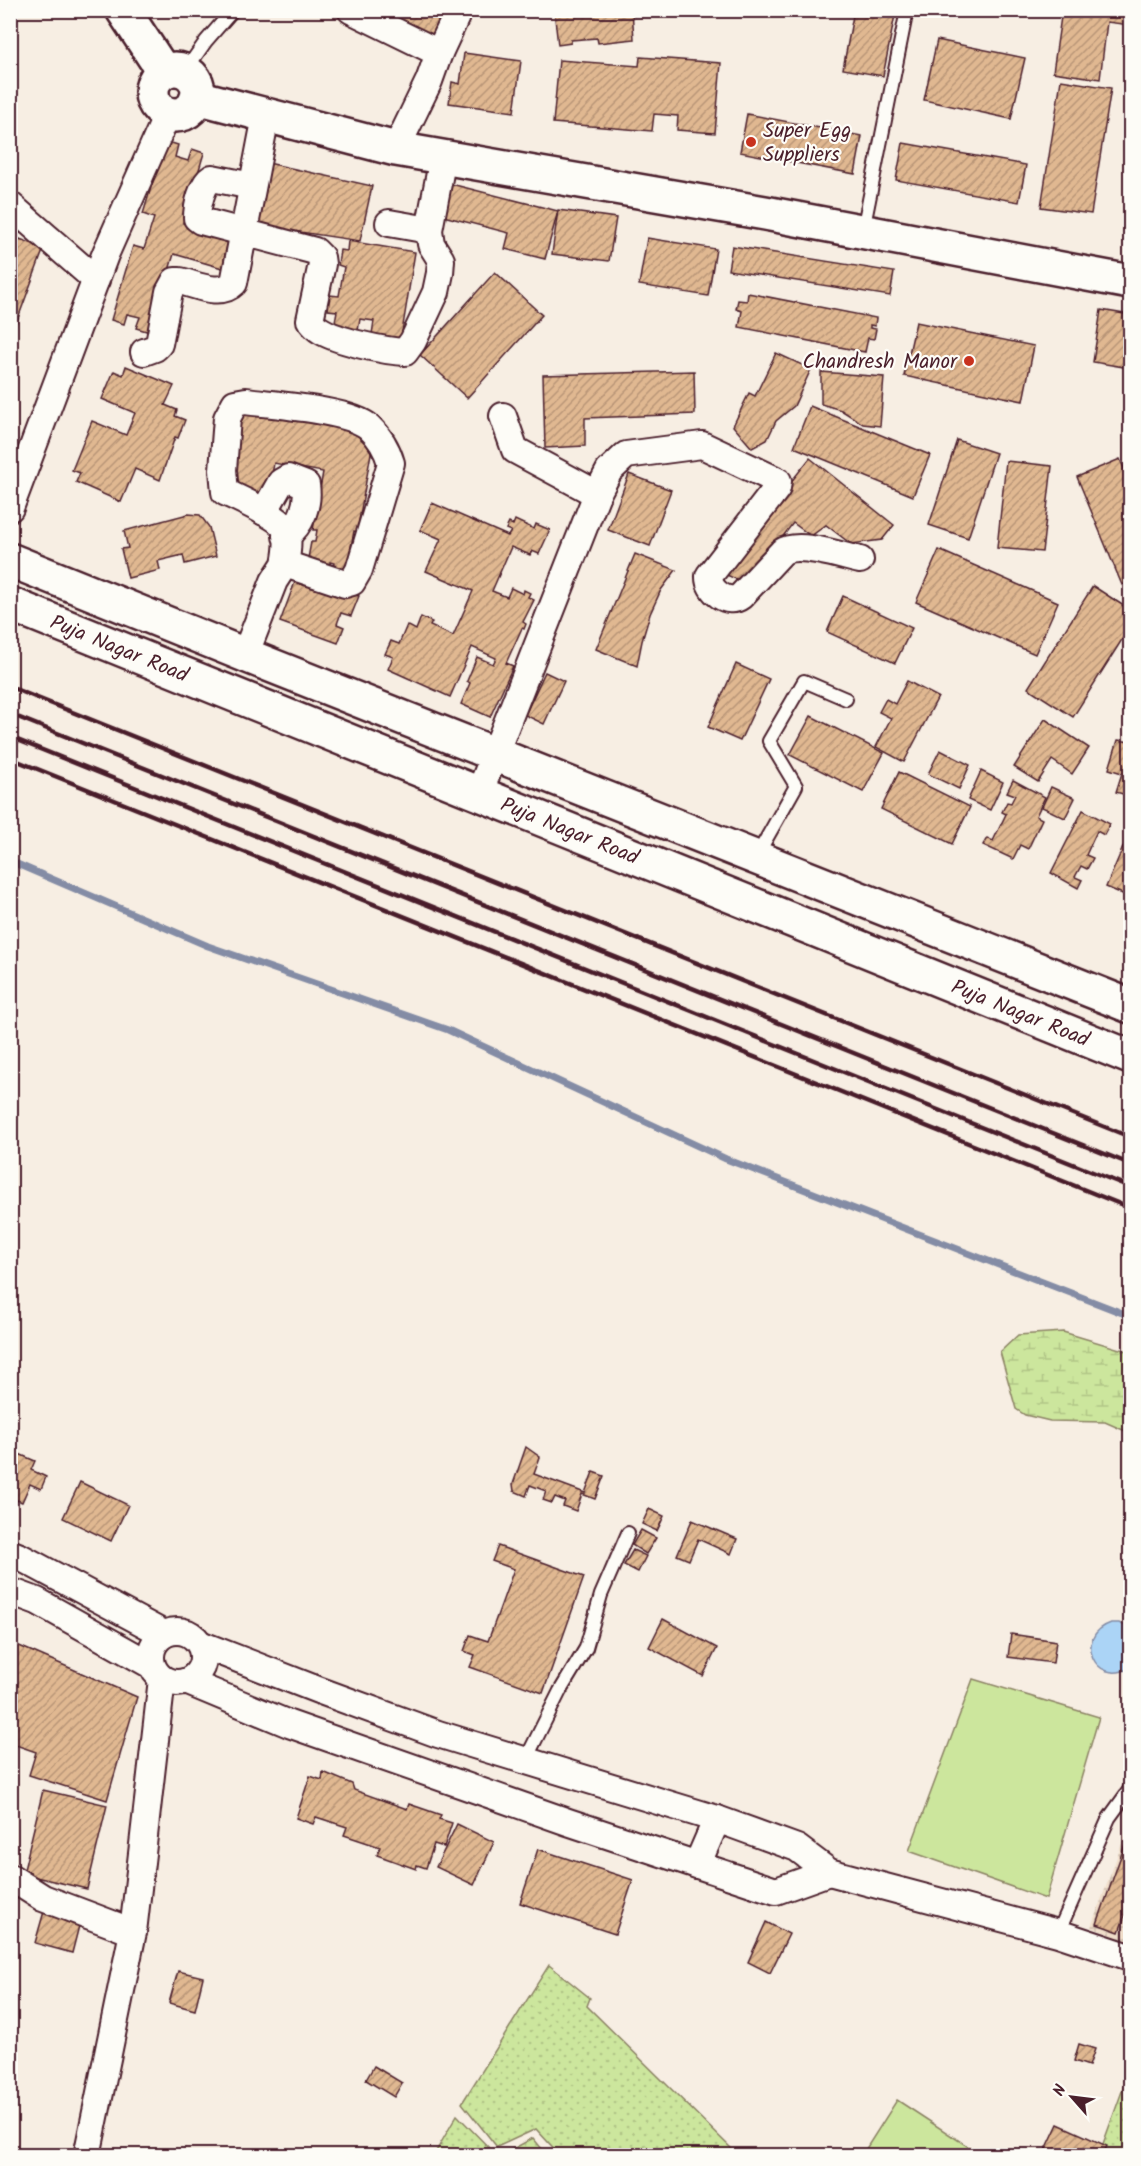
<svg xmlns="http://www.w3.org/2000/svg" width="1141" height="2166" viewBox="0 0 1141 2166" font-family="Kalam,sans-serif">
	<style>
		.industrial { fill: url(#industrial-grid) }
		.grass { fill: url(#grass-dots); stroke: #8b8264; stroke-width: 1.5 }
		.wetland { fill: url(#wetland-marsh); stroke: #8b8264; stroke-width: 1.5 }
		.pitch { fill: #cce69d; stroke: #8b8264; stroke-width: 1.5 }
		.water { fill: #abd4f6; stroke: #848ca5; stroke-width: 1.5 }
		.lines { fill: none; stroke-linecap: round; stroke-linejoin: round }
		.stream { stroke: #848ca5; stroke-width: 7 }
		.building { fill: url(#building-hatch); stroke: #4a1f2b; stroke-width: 1.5 }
		.lane-casing { stroke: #4a1f2b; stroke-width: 16 }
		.street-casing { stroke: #4a1f2b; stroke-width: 30 }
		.secondary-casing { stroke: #4a1f2b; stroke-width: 38 }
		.lane { stroke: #fdfcf7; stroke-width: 12 }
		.street { stroke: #fdfcf7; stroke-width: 26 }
		.secondary { stroke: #fdfcf7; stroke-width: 33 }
		.rail { stroke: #4a1f2b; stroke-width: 4.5 }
		.poi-dot { fill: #c8321e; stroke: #fdfcf7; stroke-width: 2 }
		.labels { text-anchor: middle; stroke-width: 4.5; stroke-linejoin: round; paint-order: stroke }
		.poi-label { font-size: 21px; fill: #4a1f2b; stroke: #fdfcf7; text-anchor: start }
		.street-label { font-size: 21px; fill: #4a1f2b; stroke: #fdfcf7 }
	</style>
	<defs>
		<pattern id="industrial-grid" width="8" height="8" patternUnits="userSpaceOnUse" patternTransform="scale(1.5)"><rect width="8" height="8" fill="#f0deca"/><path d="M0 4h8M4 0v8" fill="none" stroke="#cfbeae"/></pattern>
		<pattern id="grass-dots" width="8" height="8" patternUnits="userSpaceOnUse" patternTransform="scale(1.5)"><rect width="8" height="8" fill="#cce69d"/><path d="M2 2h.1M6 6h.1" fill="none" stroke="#b1c587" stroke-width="1.8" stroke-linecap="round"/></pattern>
		<pattern id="wetland-marsh" width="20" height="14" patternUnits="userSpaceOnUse" patternTransform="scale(1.5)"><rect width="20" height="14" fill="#cce69d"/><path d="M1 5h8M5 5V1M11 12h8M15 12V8" fill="none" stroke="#b1c587"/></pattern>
		<pattern id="building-hatch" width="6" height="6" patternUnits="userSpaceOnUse" patternTransform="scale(1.5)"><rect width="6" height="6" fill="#e0b891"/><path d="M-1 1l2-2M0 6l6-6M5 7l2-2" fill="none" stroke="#b89577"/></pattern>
	</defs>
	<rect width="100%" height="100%" fill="#f7eee3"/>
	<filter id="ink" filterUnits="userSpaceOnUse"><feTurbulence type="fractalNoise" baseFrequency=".0167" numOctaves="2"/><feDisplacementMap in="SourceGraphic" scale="12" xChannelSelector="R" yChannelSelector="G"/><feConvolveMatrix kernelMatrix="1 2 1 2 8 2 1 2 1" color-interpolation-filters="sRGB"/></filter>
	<g filter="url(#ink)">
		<path class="industrial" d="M 1130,1822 L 1130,1942 L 1091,1927 Z"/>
		<g class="grass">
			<path d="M 549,1965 L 590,1998 L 587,2006 L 738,2155 L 560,2155 L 536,2129 L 497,2147 L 462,2103 Z"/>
			<path d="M 1130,2069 L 1130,2155 L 1099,2155 Z"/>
			<path d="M 457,2115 L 496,2155 L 434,2155 Z"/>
			<path d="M 533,2138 L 547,2155 L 502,2155 Z"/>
		</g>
		<path class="wetland" d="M 1063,1332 L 1130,1352 L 1130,1433 L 1105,1422 L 1050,1421 L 1025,1415 L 1016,1409 L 1000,1352 L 1018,1335 Z"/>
		<g class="pitch">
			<path d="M 973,1679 L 1099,1717 L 1046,1899 L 909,1851 Z"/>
			<path d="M 897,2100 L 981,2155 L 862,2155 Z"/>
		</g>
		<path class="water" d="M 1111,1623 L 1119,1623 L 1130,1628 L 1130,1668 C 1094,1687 1073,1636 1111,1623 Z"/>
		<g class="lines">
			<path class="stream" d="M 10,861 L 208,946 L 448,1030 L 726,1159 L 1130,1316"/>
		</g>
		<g class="building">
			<path d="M 372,10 L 455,10 L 441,42 Z"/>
			<path d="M 554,10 L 632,10 L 634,39 L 598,43 L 597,38 L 571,40 L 571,43 L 558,45 Z"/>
			<path d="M 854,10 L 896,10 L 883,76 L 843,69 Z"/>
			<path d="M 1062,10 L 1130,10 L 1130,25 L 1107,22 L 1100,79 L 1053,72 Z"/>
			<path d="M 937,40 L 1025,58 L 1011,119 L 924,100 Z"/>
			<path d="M 464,53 L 521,61 L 514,112 L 449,103 L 452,82 L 460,84 Z"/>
			<path d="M 640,57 L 721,63 L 715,133 L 677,130 L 678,116 L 654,114 L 652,131 L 553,123 L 559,60 L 639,66 Z"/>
			<path d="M 1061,80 L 1111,88 L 1091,214 L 1041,207 Z"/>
			<path d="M 747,114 L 862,136 L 855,174 L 740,152 Z"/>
			<path d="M 165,141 L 178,145 L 175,157 L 188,161 L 192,149 L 204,153 L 183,223 L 239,239 L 236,249 L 227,246 L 224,259 L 232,262 L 229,270 L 174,254 L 150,332 L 136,328 L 140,317 L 127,314 L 124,324 L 111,320 L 133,246 L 144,249 L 154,218 L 143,214 Z"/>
			<path d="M 903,143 L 1026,165 L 1019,202 L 896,180 Z"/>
			<path d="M 268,163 L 372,186 L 360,241 L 253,225 Z"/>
			<path d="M 451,184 L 558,211 L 545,259 L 505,249 L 509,233 L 443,216 Z"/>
			<path d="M 558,210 L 616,218 L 609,261 L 552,254 Z"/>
			<path d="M 10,227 L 20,231 L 17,238 L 44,248 L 10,340 Z"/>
			<path d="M 647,238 L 716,249 L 708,296 L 639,285 Z"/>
			<path d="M 348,241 L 415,252 L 401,338 L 372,334 L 374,321 L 360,319 L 358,331 L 334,327 L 337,311 L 328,310 L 330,295 L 339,296 L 344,267 L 338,265 L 340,250 L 347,251 Z"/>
			<path d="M 732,246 L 894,272 L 890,296 L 728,270 Z"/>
			<path d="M 495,272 L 542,315 L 467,398 L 420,355 Z"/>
			<path d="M 748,293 L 876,318 L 875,326 L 870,325 L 870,328 L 876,329 L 874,339 L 868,338 L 865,352 L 739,327 L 742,311 L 736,309 L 738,300 L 747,301 Z"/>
			<path d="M 1101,310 L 1130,315 L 1130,368 L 1093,362 Z"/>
			<path d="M 916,322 L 1034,346 L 1023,401 L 904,376 Z"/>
			<path d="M 776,353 L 811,369 L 794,406 L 776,421 L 767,440 L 752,448 L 733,426 L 749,393 L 755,396 Z"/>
			<path d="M 126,366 L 174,386 L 165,405 L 177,410 L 175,416 L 185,420 L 178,438 L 175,437 L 160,480 L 135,469 L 121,502 L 76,482 L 80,473 L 72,470 L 92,421 L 126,435 L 135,413 L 102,399 L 114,371 L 123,375 Z"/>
			<path d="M 694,371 L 695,414 L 585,418 L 585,446 L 545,448 L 543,375 Z"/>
			<path d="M 821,372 L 884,377 L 880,426 L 863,424 L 841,410 L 821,404 Z"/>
			<path d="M 810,406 L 930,455 L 913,496 L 794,447 Z"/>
			<path d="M 243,409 L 363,425 L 373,442 L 357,532 L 354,531 L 350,552 L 353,553 L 349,572 L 333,569 L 334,563 L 330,562 L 330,568 L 307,564 L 311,542 L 315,542 L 317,530 L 313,530 L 323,472 L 274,463 L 268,498 L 228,491 Z"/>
			<path d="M 957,440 L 996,453 L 968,538 L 929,525 Z"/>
			<path d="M 810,458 L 894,525 L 882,540 L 851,544 L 826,525 L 811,536 L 793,523 L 753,576 L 736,579 L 719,572 Z"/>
			<path d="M 1120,459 L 1130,483 L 1130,581 L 1122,585 L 1077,477 Z"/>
			<path d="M 1006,461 L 1052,466 L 1042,552 L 997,548 Z"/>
			<path d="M 629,474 L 671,490 L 650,546 L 608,530 Z"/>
			<path d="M 432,503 L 508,536 L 511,531 L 506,529 L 509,523 L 513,525 L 515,520 L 534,529 L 536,524 L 550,530 L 539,554 L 532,551 L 530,555 L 511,547 L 492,591 L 507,597 L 511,588 L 523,594 L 524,590 L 530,593 L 528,597 L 534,600 L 523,622 L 526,624 L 524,629 L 522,628 L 506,663 L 513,666 L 490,717 L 461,704 L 470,683 L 467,681 L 477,657 L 493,664 L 496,658 L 472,647 L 450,697 L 388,669 L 393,657 L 385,654 L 391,641 L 399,644 L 407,625 L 416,630 L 421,617 L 432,622 L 430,626 L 453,636 L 473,591 L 426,571 L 441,539 L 420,530 Z"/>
			<path d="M 188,514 L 200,515 L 209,527 L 216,556 L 185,564 L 183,555 L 158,561 L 160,570 L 128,578 L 121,549 L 128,548 L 124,531 Z"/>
			<path d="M 939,550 L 1058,602 L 1035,654 L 916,602 Z"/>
			<path d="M 635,554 L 676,570 L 661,590 L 650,614 L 642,641 L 637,666 L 596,649 Z"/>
			<path d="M 298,574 L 359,596 L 351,616 L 341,613 L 337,624 L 344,627 L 338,643 L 280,622 Z"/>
			<path d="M 1093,586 L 1130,610 L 1130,627 L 1073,717 L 1028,688 Z"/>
			<path d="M 843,596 L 912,628 L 895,663 L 827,632 Z"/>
			<path d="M 736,664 L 769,679 L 740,741 L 708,727 Z"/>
			<path d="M 545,672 L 564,681 L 544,724 L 525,715 Z"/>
			<path d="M 907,681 L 938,697 L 904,762 L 876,747 L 891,718 L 879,712 L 886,699 L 895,704 Z"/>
			<path d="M 811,716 L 884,753 L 863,792 L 790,755 Z"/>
			<path d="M 1045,719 L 1089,748 L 1072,774 L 1052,760 L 1038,782 L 1014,767 Z"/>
			<path d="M 1118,740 L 1130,742 L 1130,796 L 1116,792 L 1122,773 L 1109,769 Z"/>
			<path d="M 940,750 L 970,765 L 959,789 L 928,774 Z"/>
			<path d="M 981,771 L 1003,782 L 990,810 L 968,800 Z"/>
			<path d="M 899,772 L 970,807 L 952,844 L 881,809 Z"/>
			<path d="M 1013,780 L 1045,797 L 1036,816 L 1042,819 L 1028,849 L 1020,845 L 1013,859 L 983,845 L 987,838 L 993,841 L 1006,814 L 1002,812 L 1007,802 L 1011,803 L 1015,795 L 1007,792 Z"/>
			<path d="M 1051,787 L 1075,798 L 1065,818 L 1042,807 Z"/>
			<path d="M 1083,810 L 1110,824 L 1104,835 L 1097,831 L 1086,855 L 1093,858 L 1087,869 L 1081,866 L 1075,877 L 1082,880 L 1078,888 L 1051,873 Z"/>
			<path d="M 1130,831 L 1130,897 L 1106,887 Z"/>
			<path d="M 526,1447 L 540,1457 L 534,1474 L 585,1493 L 593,1472 L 604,1476 L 595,1499 L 582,1494 L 576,1511 L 563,1506 L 565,1501 L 555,1497 L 552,1503 L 543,1500 L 546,1491 L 530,1485 L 526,1496 L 514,1491 L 513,1484 Z"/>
			<path d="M 10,1450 L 35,1461 L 31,1470 L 46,1477 L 41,1489 L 30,1484 L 22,1502 L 17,1500 L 13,1509 L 10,1508 Z"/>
			<path d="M 80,1482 L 128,1505 L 111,1541 L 63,1518 Z"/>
			<path d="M 649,1509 L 664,1516 L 657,1531 L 642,1524 Z"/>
			<path d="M 692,1520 L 737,1539 L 731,1554 L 698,1539 L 689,1560 L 677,1555 Z"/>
			<path d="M 641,1530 L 656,1538 L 646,1554 L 632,1545 Z"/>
			<path d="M 498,1546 L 584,1577 L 543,1693 L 470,1667 L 475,1655 L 464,1651 L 470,1635 L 488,1641 L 514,1569 L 492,1561 Z"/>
			<path d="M 633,1550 L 646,1556 L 638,1572 L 624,1565 Z"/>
			<path d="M 663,1619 L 717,1648 L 703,1676 L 649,1647 Z"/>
			<path d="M 1011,1634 L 1056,1641 L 1053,1663 L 1008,1657 Z"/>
			<path d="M 10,1642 L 137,1697 L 107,1800 L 29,1775 L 36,1752 L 10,1743 Z"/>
			<path d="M 323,1772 L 352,1784 L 354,1790 L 407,1809 L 409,1804 L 441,1815 L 439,1819 L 452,1823 L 444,1847 L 434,1844 L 426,1868 L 417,1865 L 416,1869 L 377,1855 L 380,1847 L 344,1835 L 347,1827 L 316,1817 L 313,1824 L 296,1818 L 310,1776 L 322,1780 Z"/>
			<path d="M 43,1790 L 107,1805 L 87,1889 L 23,1874 Z"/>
			<path d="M 457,1824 L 494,1842 L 474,1885 L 436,1867 Z"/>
			<path d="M 1130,1830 L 1130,1901 L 1119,1932 L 1097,1924 Z"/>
			<path d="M 538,1849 L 633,1880 L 615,1934 L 520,1903 Z"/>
			<path d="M 45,1908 L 81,1918 L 72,1953 L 35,1943 Z"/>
			<path d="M 766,1922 L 789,1934 L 770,1973 L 748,1962 Z"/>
			<path d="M 178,1971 L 203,1977 L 195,2010 L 169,2003 Z"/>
			<path d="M 1079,2044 L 1095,2049 L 1089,2066 L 1074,2061 Z"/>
			<path d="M 374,2066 L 402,2083 L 394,2097 L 366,2080 Z"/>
			<path d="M 1058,2124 L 1107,2146 L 1102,2156 L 1043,2156 Z"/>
		</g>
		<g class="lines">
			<g class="lane-casing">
				<g id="lane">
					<path d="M 185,71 L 206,41 L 233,10"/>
					<path d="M 863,230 L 907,10"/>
					<path d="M 756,857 L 796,786 L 769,741 L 804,681 L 846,699"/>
					<path d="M 525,1761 L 560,1691 L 586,1648 L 601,1595 L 628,1533"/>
					<path d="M 1058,1933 L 1109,1818 L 1130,1789"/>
				</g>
			</g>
			<g class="street-casing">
				<g id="street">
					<path d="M 351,10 L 439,53"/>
					<path d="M 396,149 L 429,81 L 439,53 L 459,10"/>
					<path d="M 252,186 L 212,178 C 202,184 197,206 197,218 L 201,221 L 315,251 L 321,257 L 322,264 L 310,320 C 313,324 316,328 320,330 C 337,341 384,351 405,352 L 413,341 L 436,292 L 440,273 L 441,260 L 431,244 L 429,230 L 443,157"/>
					<path d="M 10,205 L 96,280"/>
					<path d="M 389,223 L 429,230"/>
					<path d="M 144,352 L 155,348 L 159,344 L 169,292 L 175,281 L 180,281 C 197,285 220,297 234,283 L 266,116"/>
					<path d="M 503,416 L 515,450 L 597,494"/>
					<path d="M 10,508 L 105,255 L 168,113"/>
					<path d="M 264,512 L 281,482 L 288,478 L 306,485 C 309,503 302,525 286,536"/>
					<path d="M 245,655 L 274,581 L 285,564 L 345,584 L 352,582 L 359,570 L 391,463 C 387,449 380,437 369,427 C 350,410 275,405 246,401 L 235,403 L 227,418 L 223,470 L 225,492 C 239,499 281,517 286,530 C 289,540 287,554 285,564"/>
					<path d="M 479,794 L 597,494 L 609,471 L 626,455 L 702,445 L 778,481 L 777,488 L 709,576 C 708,591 728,606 741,596 L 782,552 C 798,541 841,556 860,560"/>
					<path d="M 10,1553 L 20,1557 L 164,1634"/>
					<path d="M 10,1591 L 37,1601 L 151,1665"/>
					<circle cx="177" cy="1657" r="26"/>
					<path d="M 200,1644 L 318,1690 L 438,1734 L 717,1819 L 797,1848 L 829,1872 L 1058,1933 L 1130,1957"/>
					<path d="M 188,1682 L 289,1724 L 568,1822 L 776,1891 L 829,1872"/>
					<path d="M 697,1865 L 717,1819"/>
					<path d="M 10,1877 L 43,1898 L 133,1932"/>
					<path d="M 87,2156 L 133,1932 L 162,1679"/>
				</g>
			</g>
			<g class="secondary-casing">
				<g id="secondary">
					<path d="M 123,10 L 164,72"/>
					<circle cx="175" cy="92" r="23"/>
					<path d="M 197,97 L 396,149 L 765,213 L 1130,282"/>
					<path d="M 10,560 L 245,655 L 1130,1006"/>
					<path id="s1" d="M 10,604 L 1130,1057"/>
				</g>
			</g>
			<use href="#lane" class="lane"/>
			<use href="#street" class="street"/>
			<use href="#secondary" class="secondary"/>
			<g class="rail">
				<path d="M 10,687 L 1130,1137"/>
				<path d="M 10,714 L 1130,1164"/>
				<path d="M 10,737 L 1130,1187"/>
				<path d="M 10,758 L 1130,1208"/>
			</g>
		</g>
	</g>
	<g class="poi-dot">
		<circle cx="751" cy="142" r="6"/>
		<circle cx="969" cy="361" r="6"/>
	</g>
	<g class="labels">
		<g class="poi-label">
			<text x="763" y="137">Super Egg<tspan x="763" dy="24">Suppliers</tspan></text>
			<text x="957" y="368" text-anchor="end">Chandresh Manor</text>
		</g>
		<g class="street-label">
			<text dy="7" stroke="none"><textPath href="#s1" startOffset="118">Puja Nagar Road</textPath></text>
			<text dy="7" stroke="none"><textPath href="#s1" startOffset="604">Puja Nagar Road</textPath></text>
			<text dy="7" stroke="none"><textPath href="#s1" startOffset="1090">Puja Nagar Road</textPath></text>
		</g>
	</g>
	<rect width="1141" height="2166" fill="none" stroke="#fdfcf7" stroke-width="36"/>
	<rect x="18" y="18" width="1105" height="2130" fill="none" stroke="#4a1f2b" stroke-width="2" filter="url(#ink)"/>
	<g transform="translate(1072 2097) rotate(298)" stroke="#fdfcf7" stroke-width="4.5" paint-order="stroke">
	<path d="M0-4.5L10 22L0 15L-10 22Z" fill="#4a1f2b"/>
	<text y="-9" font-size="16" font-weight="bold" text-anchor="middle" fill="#4a1f2b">N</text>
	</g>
</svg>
